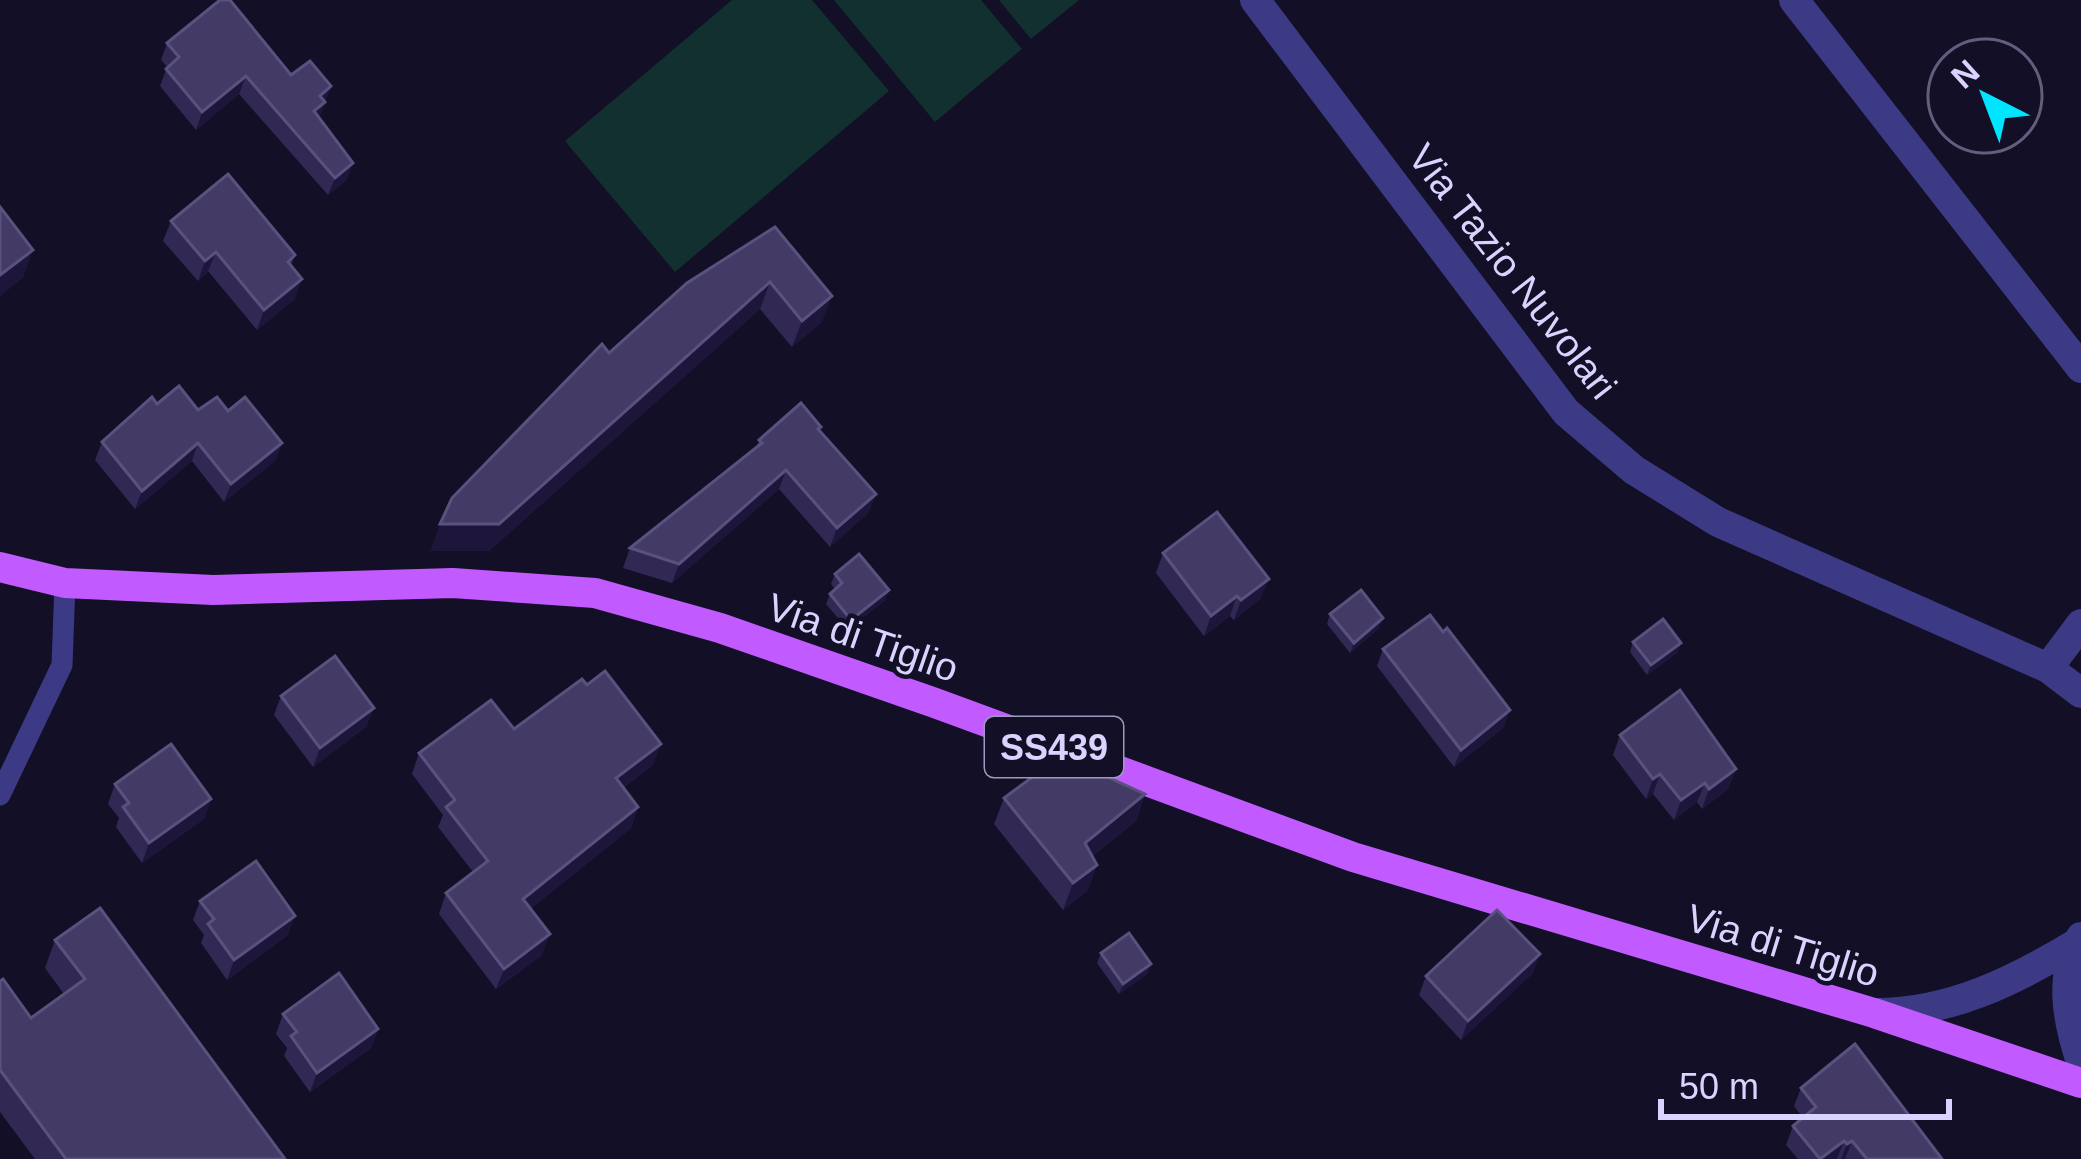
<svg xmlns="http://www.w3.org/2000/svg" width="2081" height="1159" viewBox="0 0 2081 1159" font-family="Arial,sans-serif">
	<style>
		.green { fill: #12302f }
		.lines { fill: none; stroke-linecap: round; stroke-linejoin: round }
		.lane { stroke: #3d3a85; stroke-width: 21 }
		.street { stroke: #3d3a85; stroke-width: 30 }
		.primary { stroke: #c25bff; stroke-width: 30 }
		.wall { fill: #312854 }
		.shaded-wall { fill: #1d163a }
		.building { fill: #433a66; stroke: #5a527e; stroke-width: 3 }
		.labels { text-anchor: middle; stroke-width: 9; stroke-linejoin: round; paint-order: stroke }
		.shield { fill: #130f26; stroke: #9e99be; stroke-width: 3 }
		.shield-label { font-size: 36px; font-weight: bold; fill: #d9d4ff }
		.street-label { font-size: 39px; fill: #d9d4ff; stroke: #130f26 }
	</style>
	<rect width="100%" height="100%" fill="#130f26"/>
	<g class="green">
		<path d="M 732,0 L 812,0 L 889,91 L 675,272 L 565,141 Z"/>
		<path d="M 834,0 L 981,0 L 1022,49 L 935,122 Z"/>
		<path d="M 999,0 L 1079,0 L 1031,39 Z"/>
	</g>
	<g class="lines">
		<path class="lane" d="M 0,795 L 62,665 L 65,583"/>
		<g class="street">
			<path d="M 1255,0 L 1566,412 L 1634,470 L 1718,522 L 2048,668 L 2081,693"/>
			<path d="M 1794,0 L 2081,368"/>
			<path d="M 2048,668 L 2081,624"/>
			<path d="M 2081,937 C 2058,977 2068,1022 2081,1062"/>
			<path d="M 1876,1013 C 1950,1013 2014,981 2077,943"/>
		</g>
		<path class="primary" d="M 0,567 L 65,583 L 213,590 L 453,583 L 595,593 L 720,628 L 935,703 L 1353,857 L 1874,1013 L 2081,1083"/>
	</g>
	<g class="wall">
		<path d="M 167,43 L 331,86 L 319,118 L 347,180 L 328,195 L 239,94 L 196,130 L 160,86 L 167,67 L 161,60 Z"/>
		<path d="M 171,221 L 295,255 L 291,266 L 295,299 L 257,330 L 208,271 L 198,281 L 163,241 Z"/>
		<path d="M 775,227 L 822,322 L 792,347 L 760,309 L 489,551 L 430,551 L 609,353 Z"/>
		<path d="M 157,404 L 198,410 L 228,411 L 282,443 L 275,461 L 224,502 L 192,461 L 135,509 L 95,460 L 102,442 Z"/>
		<path d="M 820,431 L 876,494 L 868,513 L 830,547 L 779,489 L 672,583 L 623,568 L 630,548 L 756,448 L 759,440 Z"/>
		<path d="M 1163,553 L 1261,598 L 1234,620 L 1230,616 L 1204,636 L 1156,573 Z"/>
		<path d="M 835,574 L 889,590 L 885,600 L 848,630 L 826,604 L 830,594 L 835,589 L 831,584 Z"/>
		<path d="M 1330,614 L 1379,628 L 1350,653 L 1327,624 Z"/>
		<path d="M 1443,632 L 1504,727 L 1454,767 L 1377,666 L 1383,649 Z"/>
		<path d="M 1633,642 L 1681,643 L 1677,653 L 1647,675 L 1630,652 Z"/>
		<path d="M 281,696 L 367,726 L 313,767 L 274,715 Z"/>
		<path d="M 514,729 L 653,765 L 623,788 L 638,807 L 631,828 L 530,909 L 542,955 L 496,989 L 439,914 L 446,893 L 473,872 L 438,827 L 443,815 L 412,774 L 419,753 Z"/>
		<path d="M 1620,735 L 1736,769 L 1728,789 L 1702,809 L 1697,802 L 1674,820 L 1653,794 L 1646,799 L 1613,755 Z"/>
		<path d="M 115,784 L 211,799 L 204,819 L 142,863 L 116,827 L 119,818 L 108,804 Z"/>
		<path d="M 1145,794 L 1136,821 L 1092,856 L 1097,865 L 1087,891 L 1063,910 L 994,824 L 1004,798 Z"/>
		<path d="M 200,901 L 288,935 L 227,980 L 201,943 L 204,935 L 193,920 Z"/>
		<path d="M 55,940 L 285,1159 L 35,1159 L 0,1112 L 0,981 L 31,1018 L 64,994 L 45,968 Z"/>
		<path d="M 1101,953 L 1151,964 L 1147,974 L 1119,994 L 1097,963 Z"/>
		<path d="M 1533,973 L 1461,1040 L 1419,995 L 1426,976 Z"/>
		<path d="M 283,1014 L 378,1029 L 371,1048 L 310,1092 L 284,1056 L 287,1048 L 276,1034 Z"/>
		<path d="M 1801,1088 L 1942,1159 L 1798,1159 L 1786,1145 L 1793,1126 L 1803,1118 L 1794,1106 Z"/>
	</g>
	<g class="shaded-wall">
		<path d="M 246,76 L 239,94 L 196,130 L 202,112 Z"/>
		<path d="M 331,86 L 319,119 L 307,128 L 320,96 Z"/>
		<path d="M 353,163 L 347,180 L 328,195 L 335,178 Z"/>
		<path d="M 33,250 L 23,278 L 0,296 L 0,275 Z"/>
		<path d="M 216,252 L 208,271 L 198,281 L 205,261 Z"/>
		<path d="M 302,279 L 295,299 L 257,330 L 264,310 Z"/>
		<path d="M 770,282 L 760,309 L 489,551 L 430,551 L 440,524 Z"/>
		<path d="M 832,296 L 822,322 L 792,347 L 802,321 Z"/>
		<path d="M 198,443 L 192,461 L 135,509 L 142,491 Z"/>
		<path d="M 282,443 L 275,461 L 224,502 L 231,484 Z"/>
		<path d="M 786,470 L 779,489 L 672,583 L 679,564 Z"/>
		<path d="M 876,494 L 868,513 L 830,547 L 837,528 Z"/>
		<path d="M 1269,579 L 1261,598 L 1234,620 L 1241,600 Z"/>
		<path d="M 889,590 L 885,600 L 848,630 L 851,620 Z"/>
		<path d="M 1237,596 L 1230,616 L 1204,636 L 1211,616 Z"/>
		<path d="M 1383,618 L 1379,628 L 1350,653 L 1354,643 Z"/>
		<path d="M 1681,643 L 1677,653 L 1647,675 L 1651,665 Z"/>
		<path d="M 374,708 L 367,726 L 313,767 L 320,748 Z"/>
		<path d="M 1510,710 L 1504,727 L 1454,767 L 1461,750 Z"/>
		<path d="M 661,744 L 653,765 L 608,799 L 616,778 Z"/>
		<path d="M 1736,769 L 1728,789 L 1702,809 L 1709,789 Z"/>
		<path d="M 1660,774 L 1653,794 L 1646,799 L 1653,779 Z"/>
		<path d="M 1705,783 L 1697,802 L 1674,820 L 1681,800 Z"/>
		<path d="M 1145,794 L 1136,821 L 1075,869 L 1085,843 Z"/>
		<path d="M 211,799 L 204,819 L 142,863 L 149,843 Z"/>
		<path d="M 638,807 L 631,828 L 516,920 L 523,899 Z"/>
		<path d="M 1097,865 L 1087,891 L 1063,910 L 1073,883 Z"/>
		<path d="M 295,916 L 288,935 L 227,980 L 234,960 Z"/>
		<path d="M 550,934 L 542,955 L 496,989 L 504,969 Z"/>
		<path d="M 1540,954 L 1533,973 L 1461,1040 L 1468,1021 Z"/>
		<path d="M 1151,964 L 1147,974 L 1119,994 L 1123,984 Z"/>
		<path d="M 378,1029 L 371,1048 L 310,1092 L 317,1073 Z"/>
		<path d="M 1844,1141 L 1837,1159 L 1821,1159 Z"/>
		<path d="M 1852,1141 L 1845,1159 L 1841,1159 L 1847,1144 Z"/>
	</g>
	<g class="building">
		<path d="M 220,0 L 230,0 L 291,75 L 310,61 L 331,86 L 320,96 L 325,102 L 314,111 L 353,163 L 335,178 L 246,76 L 202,112 L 166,69 L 179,57 L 167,43 Z"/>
		<path d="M 228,174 L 295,255 L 288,262 L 302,279 L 264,310 L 216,252 L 205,261 L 171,221 Z"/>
		<path d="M 0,207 L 33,250 L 0,275 Z"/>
		<path d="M 775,227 L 832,296 L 802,321 L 770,282 L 499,524 L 440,524 L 452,498 L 602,344 L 609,353 L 687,283 Z"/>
		<path d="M 179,386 L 198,410 L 217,397 L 228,411 L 245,397 L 282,443 L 231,484 L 198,443 L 142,491 L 102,442 L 152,397 L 157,404 Z"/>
		<path d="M 801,403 L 821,427 L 818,429 L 876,494 L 837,528 L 786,470 L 679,564 L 630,548 L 762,443 L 759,440 Z"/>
		<path d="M 1217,512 L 1269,579 L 1241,600 L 1237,596 L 1211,616 L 1163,553 Z"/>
		<path d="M 859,554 L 889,590 L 851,620 L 830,594 L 842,583 L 835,574 Z"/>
		<path d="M 1361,590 L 1383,618 L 1354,643 L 1330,614 Z"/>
		<path d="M 1430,615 L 1443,632 L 1447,628 L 1510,710 L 1461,750 L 1383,649 Z"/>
		<path d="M 1663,619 L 1681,643 L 1651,665 L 1633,642 Z"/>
		<path d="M 335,656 L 374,708 L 320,748 L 281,696 Z"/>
		<path d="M 605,671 L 661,744 L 616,778 L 638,807 L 523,899 L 550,934 L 504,969 L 446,893 L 488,861 L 446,807 L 455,800 L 419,753 L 491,700 L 514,729 L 582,679 L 587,685 Z"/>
		<path d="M 1680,690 L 1736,769 L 1709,789 L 1705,783 L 1681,800 L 1660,774 L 1653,779 L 1620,735 Z"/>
		<path d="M 171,744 L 211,799 L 149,843 L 123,807 L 129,803 L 115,784 Z"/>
		<path d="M 1061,756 L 1145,794 L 1085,843 L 1097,865 L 1073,883 L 1004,798 Z"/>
		<path d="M 256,861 L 295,916 L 234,960 L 208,924 L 214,919 L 200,901 Z"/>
		<path d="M 100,908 L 285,1159 L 66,1159 L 0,1070 L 0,981 L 3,979 L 31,1018 L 85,979 L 55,940 Z"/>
		<path d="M 1497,910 L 1540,954 L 1468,1021 L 1426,976 Z"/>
		<path d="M 1129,933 L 1151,964 L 1123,984 L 1101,953 Z"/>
		<path d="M 339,973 L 378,1029 L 317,1073 L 291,1036 L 297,1032 L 283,1014 Z"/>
		<path d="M 1855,1044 L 1942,1159 L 1867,1159 L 1852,1141 L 1847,1144 L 1844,1141 L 1820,1159 L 1793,1126 L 1816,1107 L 1801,1088 Z"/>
	</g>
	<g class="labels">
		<rect class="shield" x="985" y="717" width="138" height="60" rx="9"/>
		<g class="shield-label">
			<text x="1054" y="760">SS439</text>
		</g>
		<g class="street-label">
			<text transform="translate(1513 271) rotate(52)" y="14">Via Tazio Nuvolari</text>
			<text transform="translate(863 637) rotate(19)" y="14">Via di Tiglio</text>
			<text transform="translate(1783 945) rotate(17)" y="14">Via di Tiglio</text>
		</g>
	</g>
	<g transform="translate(1985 96) rotate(318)"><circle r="57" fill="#130f26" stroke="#625e7d" stroke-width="3"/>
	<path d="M0-9L21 45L0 30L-21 45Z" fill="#00e5ff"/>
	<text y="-18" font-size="33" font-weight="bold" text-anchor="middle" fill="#d9d4ff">N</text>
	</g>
	<path d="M1661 1099v18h288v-18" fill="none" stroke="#d9d4ff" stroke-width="6"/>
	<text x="1679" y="1099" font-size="36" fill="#d9d4ff" stroke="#130f26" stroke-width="9" paint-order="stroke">50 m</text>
</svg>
